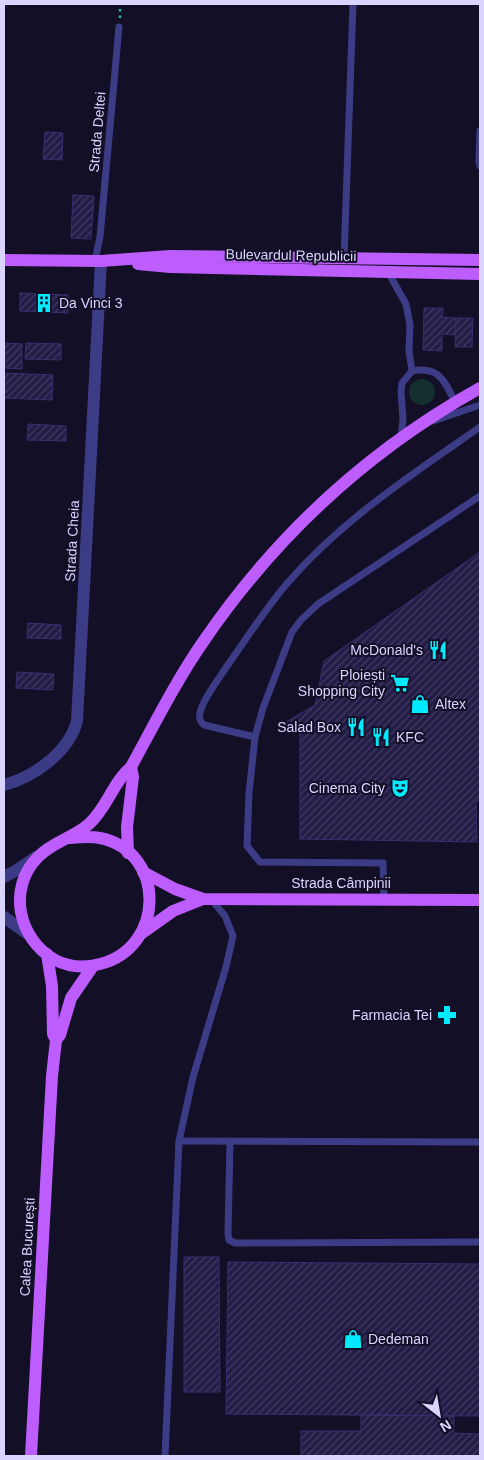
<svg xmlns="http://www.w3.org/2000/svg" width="484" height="1460" viewBox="0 0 484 1460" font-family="Arial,sans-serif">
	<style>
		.green { fill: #13302f }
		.building { fill: url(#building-hatch); stroke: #3a2e73 }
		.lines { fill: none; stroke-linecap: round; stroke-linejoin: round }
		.path { stroke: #30b7ac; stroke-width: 2.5; stroke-dasharray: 2.5 4; stroke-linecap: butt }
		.service { stroke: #3c3b85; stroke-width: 7 }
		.minor { stroke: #3c3b85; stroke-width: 12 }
		.primary { stroke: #be5dfd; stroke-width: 12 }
		.labels { text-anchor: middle; stroke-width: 4; stroke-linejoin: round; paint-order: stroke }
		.street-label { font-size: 14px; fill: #d9d5ff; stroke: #130f26 }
		.poi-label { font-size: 14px; fill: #d9d5ff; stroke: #130f26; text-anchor: end }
	</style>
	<defs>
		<pattern id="building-hatch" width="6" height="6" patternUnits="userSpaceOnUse" patternTransform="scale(1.25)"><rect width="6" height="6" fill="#231c47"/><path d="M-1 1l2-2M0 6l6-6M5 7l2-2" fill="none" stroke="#423c63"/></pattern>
	</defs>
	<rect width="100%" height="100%" fill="#130f26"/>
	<circle class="green" cx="422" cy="392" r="13"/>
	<g class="building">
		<path d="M 45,132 L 63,133 L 62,160 L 43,159 Z"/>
		<path d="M 73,195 L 94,196 L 91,239 L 71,238 Z"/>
		<path d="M 20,293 L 68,295 L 68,313 L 20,311 Z"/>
		<path d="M 424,308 L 443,308 L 442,317 L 456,318 L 456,335 L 442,334 L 442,351 L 423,350 Z"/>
		<path d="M 456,318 L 473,318 L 472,347 L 455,347 Z"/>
		<path d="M 4,343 L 22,344 L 22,369 L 4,368 Z"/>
		<path d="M 26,343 L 61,344 L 61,360 L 25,359 Z"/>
		<path d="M 4,373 L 53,375 L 52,400 L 4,398 Z"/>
		<path d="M 28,424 L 66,426 L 66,441 L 27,440 Z"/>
		<path d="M 480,552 L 480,800 L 476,801 L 477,842 L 300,839 L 300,730 L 286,722 L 315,705 L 324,661 Z"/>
		<path d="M 28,623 L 61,625 L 61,639 L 27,638 Z"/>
		<path d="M 17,672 L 54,674 L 53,690 L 16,688 Z"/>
		<path d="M 184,1257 L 219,1257 L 220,1392 L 184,1392 Z"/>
		<path d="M 228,1262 L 480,1264 L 480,1416 L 226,1414 Z"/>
		<path d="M 361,1415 L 454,1416 L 454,1433 L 480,1434 L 480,1456 L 301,1456 L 301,1431 L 361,1431 Z"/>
	</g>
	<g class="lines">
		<path class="path" d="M 120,18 L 120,4"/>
		<g class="service">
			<path d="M 480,131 L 479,162 L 480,166"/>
			<path d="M 344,259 L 353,4"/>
			<path d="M 95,261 L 100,237 L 119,27"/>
			<path d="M 388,272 L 406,304 L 410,325 L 409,351 L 412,371"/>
			<path d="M 433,421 L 480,405"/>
			<path d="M 401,438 L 403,419 L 401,392 L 402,383 L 412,371 C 439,366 444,380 455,402"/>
			<path d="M 255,737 L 204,725 C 203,724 200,721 200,719 C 196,708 219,679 225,669 C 245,641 263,612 285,586 C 340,521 411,475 480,427"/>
			<path d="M 384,898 L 383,863 L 260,862 L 247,846 L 249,793 L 255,737 L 263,708 L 292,632 L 301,620 L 318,604 L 480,496"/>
			<path d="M 179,1141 L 480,1142"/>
			<path d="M 230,1141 L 228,1234 L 229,1240 L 235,1243 L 480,1242"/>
			<path d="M 165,1456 L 179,1141 L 193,1077 L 226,967 L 233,936 L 225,916 L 211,899"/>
		</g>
		<g class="minor">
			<path d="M 4,785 C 34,777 69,752 77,721 L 101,261"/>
			<path d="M 4,877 L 17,870 L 36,857"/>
			<path d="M 4,917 L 28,934"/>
		</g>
		<g class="primary">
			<path d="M 4,260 L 101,261 L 170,256 L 480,260"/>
			<path d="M 138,264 L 170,267 L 480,274"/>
			<path d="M 70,838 C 80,837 90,836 100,838 C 167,852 165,948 100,964 C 85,968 69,967 55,960 C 18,939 7,888 38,857 C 52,842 73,838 89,824 C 107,808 113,782 131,767 C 154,725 176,681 203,642 C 276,535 367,451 480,388"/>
			<path d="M 128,853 L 127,827 L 133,777 L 131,767"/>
			<path d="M 143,872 L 175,889 L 203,899 L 480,900"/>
			<path d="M 142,933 L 173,911 L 203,899"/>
			<path d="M 56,1040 L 60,1035 L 71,998 L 93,966"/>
			<path d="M 31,1456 L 52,1076 L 56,1040 L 53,1034 L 52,986 L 47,954"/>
		</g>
	</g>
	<defs>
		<g id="building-bare" transform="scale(1.5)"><path d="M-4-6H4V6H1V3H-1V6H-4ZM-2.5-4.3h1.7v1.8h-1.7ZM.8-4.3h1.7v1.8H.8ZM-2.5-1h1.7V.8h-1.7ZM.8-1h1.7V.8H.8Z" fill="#03e9fd" stroke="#130f26" stroke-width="2.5" paint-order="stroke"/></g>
		<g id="restaurant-bare" transform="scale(1.5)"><path d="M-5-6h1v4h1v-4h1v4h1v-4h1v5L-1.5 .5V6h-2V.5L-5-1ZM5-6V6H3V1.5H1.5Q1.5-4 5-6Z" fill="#03e9fd" stroke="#130f26" stroke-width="2.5" paint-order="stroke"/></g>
		<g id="supermarket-bare" transform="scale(1.5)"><path d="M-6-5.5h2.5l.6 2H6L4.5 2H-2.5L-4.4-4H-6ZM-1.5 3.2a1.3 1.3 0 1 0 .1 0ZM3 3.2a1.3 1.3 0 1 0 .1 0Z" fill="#03e9fd" stroke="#130f26" stroke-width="2.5" paint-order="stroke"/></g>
		<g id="shop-bare" transform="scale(1.5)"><path d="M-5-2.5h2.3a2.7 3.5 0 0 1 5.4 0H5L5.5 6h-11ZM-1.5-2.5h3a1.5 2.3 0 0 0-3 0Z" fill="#03e9fd" stroke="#130f26" stroke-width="2.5" paint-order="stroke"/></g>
		<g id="theatre-bare" transform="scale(1.5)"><path d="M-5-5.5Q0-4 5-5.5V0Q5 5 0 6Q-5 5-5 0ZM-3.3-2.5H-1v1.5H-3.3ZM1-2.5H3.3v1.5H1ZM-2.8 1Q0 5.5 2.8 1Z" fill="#03e9fd" stroke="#130f26" stroke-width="2.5" paint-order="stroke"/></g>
		<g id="pharmacy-bare" transform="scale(1.5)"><path d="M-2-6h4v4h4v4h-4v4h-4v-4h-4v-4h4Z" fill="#03e9fd" stroke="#130f26" stroke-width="2.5" paint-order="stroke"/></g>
	</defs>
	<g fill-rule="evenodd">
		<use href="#building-bare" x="44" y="303"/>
		<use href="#restaurant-bare" x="438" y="650"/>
		<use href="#supermarket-bare" x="400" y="683"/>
		<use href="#shop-bare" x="420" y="704"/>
		<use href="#restaurant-bare" x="356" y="727"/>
		<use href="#restaurant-bare" x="381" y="737"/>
		<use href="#theatre-bare" x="400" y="788"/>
		<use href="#pharmacy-bare" x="447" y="1015"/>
		<use href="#shop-bare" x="353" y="1339"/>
	</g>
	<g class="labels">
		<g class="street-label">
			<text transform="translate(97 132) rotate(-85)" y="5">Strada Deltei</text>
			<text transform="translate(291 255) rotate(1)" y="5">Bulevardul Republicii</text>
			<text transform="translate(72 541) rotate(-87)" y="5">Strada Cheia</text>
			<text x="341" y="888">Strada Câmpinii</text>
			<text transform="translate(27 1247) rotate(-87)" y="5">Calea București</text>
		</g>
		<g class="poi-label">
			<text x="59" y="308" text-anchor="start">Da Vinci 3</text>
			<text x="423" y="655">McDonald's</text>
			<text x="385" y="680">Ploiești<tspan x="385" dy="16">Shopping City</tspan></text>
			<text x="435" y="709" text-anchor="start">Altex</text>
			<text x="341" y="732">Salad Box</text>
			<text x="396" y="742" text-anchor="start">KFC</text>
			<text x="385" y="793">Cinema City</text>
			<text x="432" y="1020">Farmacia Tei</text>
			<text x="368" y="1344" text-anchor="start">Dedeman</text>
		</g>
	</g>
	<rect width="484" height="1460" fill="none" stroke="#d9d5ff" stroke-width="10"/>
	<g transform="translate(439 1415) rotate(149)" stroke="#130f26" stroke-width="4" paint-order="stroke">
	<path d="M0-4L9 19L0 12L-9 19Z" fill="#d9d5ff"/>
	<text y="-8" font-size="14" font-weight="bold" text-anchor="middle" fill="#d9d5ff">N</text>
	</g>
</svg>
